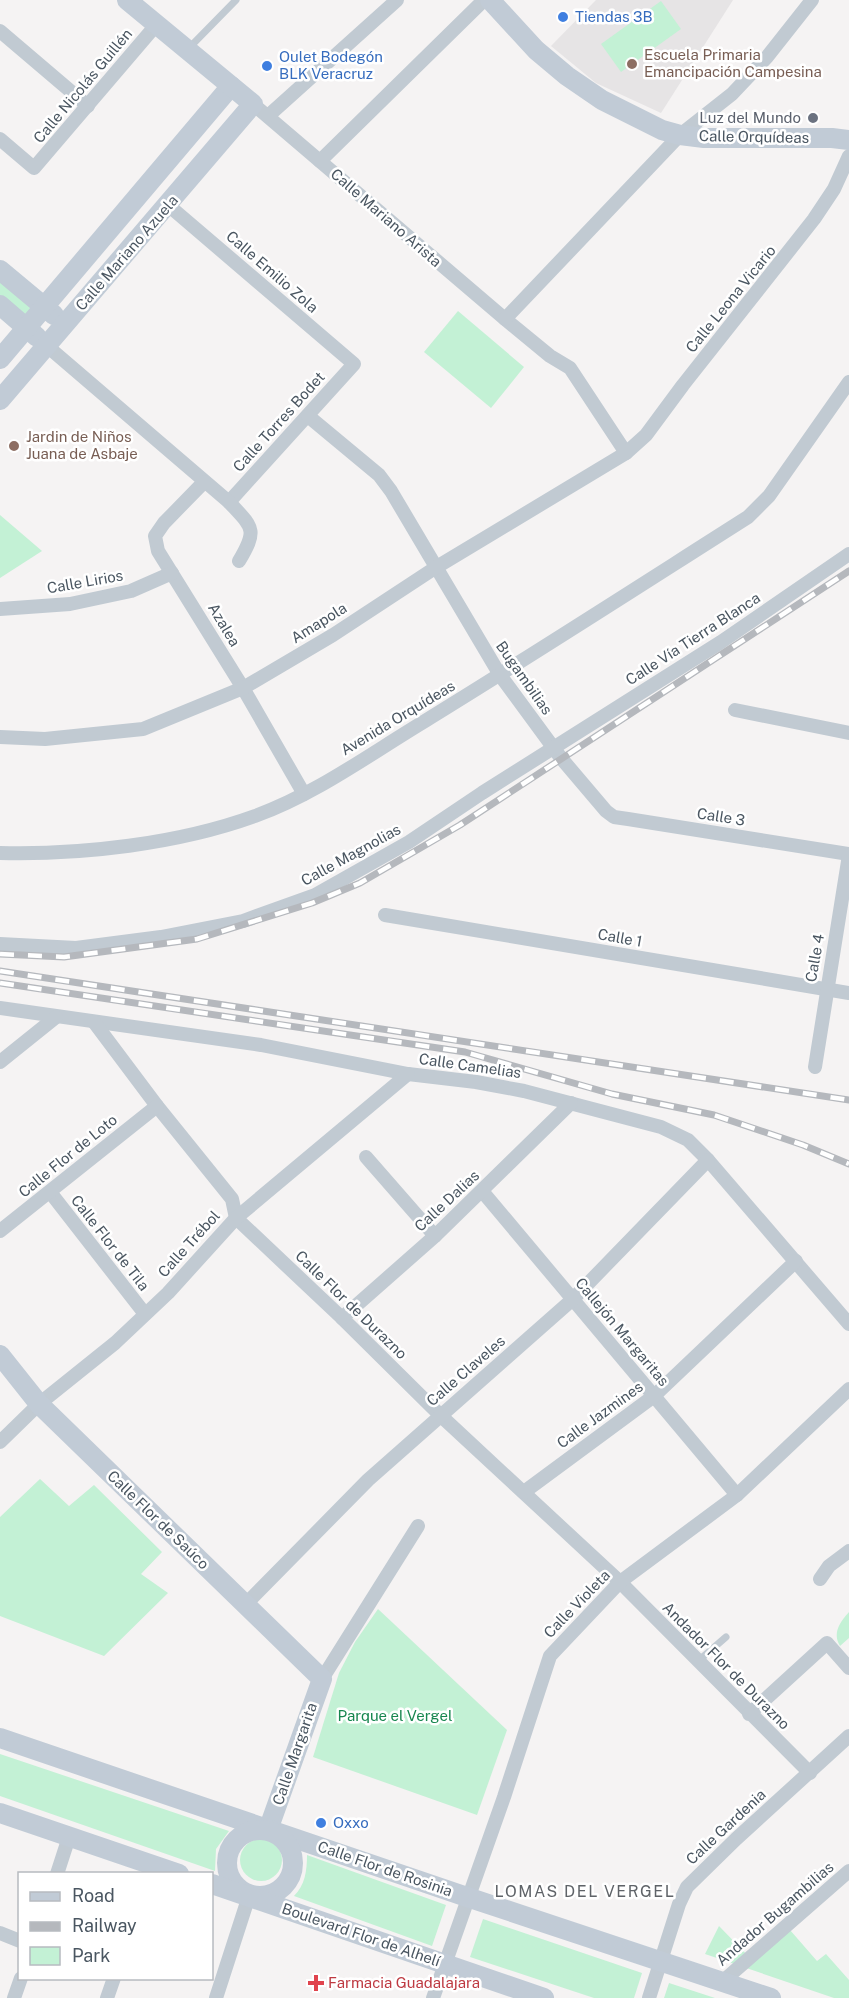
<svg xmlns="http://www.w3.org/2000/svg" width="849" height="1998" viewBox="0 0 849 1998" font-family="'Public Sans',sans-serif">
	<style>
		.education { fill: #e6e4e5 }
		.green { fill: #c3f1d5 }
		.lines { fill: none; stroke-linecap: round; stroke-linejoin: round }
		.lane { stroke: #c1cad2; stroke-width: 7 }
		.street { stroke: #c1cad2; stroke-width: 14 }
		.secondary { stroke: #c1cbd6; stroke-width: 20 }
		.rail-casing { stroke: #b5b8bd; stroke-width: 7 }
		.rail { stroke: #fff; stroke-width: 4.5; stroke-dasharray: 14; stroke-linecap: butt }
		.shop-dot { fill: #3f7fe0; stroke: #fff; stroke-width: 2 }
		.education-dot { fill: #8d6e63; stroke: #fff; stroke-width: 2 }
		.worship-dot { fill: #6b7280; stroke: #fff; stroke-width: 2 }
		.health-dot { fill: #e0444e; stroke: #fff; stroke-width: 2 }
		.labels { text-anchor: middle; stroke-width: 5; stroke-linejoin: round; paint-order: stroke }
		.shop-label { font-size: 15px; fill: #366cbe; stroke: #fff; text-anchor: start }
		.education-label { font-size: 15px; fill: #785e54; stroke: #fff; text-anchor: start }
		.street-label { font-size: 15px; fill: #4a5661; stroke: #fff }
		.worship-label { font-size: 15px; fill: #5b616d; stroke: #fff; text-anchor: end }
		.park-label { font-size: 15px; fill: #17864f; stroke: #fff }
		.health-label { font-size: 15px; fill: #be3a42; stroke: #fff; text-anchor: start }
		.neighbourhood-label { font-size: 16px; letter-spacing: 1.5px; fill: #5f6368; stroke: #fff }
	</style>
	<rect width="100%" height="100%" fill="#f5f3f3"/>
	<path class="education" d="M 596,0 L 733,0 L 661,113 L 596,83 L 551,46 Z"/>
	<g class="green">
		<path d="M 661,1 L 681,29 L 621,72 L 601,44 Z"/>
		<path d="M 0,278 L 35,308 L 26,319 L 0,297 Z"/>
		<path d="M 458,311 L 524,367 L 491,408 L 424,352 Z"/>
		<path d="M 0,515 L 42,551 L 0,578 Z"/>
		<path d="M 40,1479 L 69,1506 L 94,1485 L 162,1552 L 141,1574 L 168,1593 L 104,1656 L 0,1616 L 0,1517 Z"/>
		<path d="M 378,1609 L 507,1730 L 477,1815 L 313,1757 L 339,1673 L 355,1642 Z"/>
		<path d="M 849,1612 L 849,1638 L 840,1646 C 832,1633 840,1622 849,1612 Z"/>
		<path d="M 0,1754 L 229,1831 L 216,1849 L 215,1871 L 0,1796 Z"/>
		<circle cx="261" cy="1860" r="21"/>
		<path d="M 307,1855 L 446,1905 L 432,1946 L 294,1896 C 305,1885 307,1871 307,1855 Z"/>
		<path d="M 483,1919 L 642,1973 L 634,1998 L 594,1998 L 470,1957 Z"/>
		<path d="M 719,1926 L 754,1962 L 790,1930 L 817,1961 L 826,1954 L 849,1980 L 849,1998 L 834,1998 L 705,1954 Z"/>
		<path d="M 669,1983 L 715,1998 L 664,1998 Z"/>
	</g>
	<g class="lines">
		<g class="lane">
			<path d="M 189,48 L 236,0"/>
			<path d="M 697,1662 L 726,1637"/>
		</g>
		<g class="street">
			<path d="M 0,31 L 88,106"/>
			<path d="M 253,104 L 505,319 L 550,356 L 570,368 L 626,453"/>
			<path d="M 268,116 L 397,0"/>
			<path d="M 0,139 L 34,168 L 157,24"/>
			<path d="M 320,161 L 484,0"/>
			<path d="M 168,205 L 354,364 L 229,502"/>
			<path d="M 505,319 L 680,135 L 732,94 L 767,57 L 812,0"/>
			<path d="M 47,346 L 229,502 C 253,528 258,529 239,561"/>
			<path d="M 308,416 L 379,475 L 391,491 L 500,675 L 561,758 L 606,811 L 614,817 L 628,819 L 849,854"/>
			<path d="M 204,482 L 164,523 L 155,536 L 158,551 L 243,688 L 304,794"/>
			<path d="M 0,609 L 70,604 L 131,591 L 172,573"/>
			<path d="M 735,710 L 849,733"/>
			<path d="M 0,737 L 45,739 L 143,729 L 243,688 L 333,635 L 435,568 L 626,453 L 646,435 L 683,385 L 814,219 L 834,189 L 849,156"/>
			<path d="M 0,853 C 81,855 178,844 255,816 C 316,794 370,754 425,721 C 534,654 641,585 748,517 L 769,496 L 849,382"/>
			<path d="M 385,915 L 849,993"/>
			<path d="M 0,944 L 76,948 L 161,937 L 243,921 L 315,895 L 409,842 L 482,793 L 721,642 L 849,554"/>
			<path d="M 0,1008 L 261,1045 L 408,1074 L 476,1082 L 524,1091 L 661,1127 L 688,1140 L 708,1160 L 849,1324"/>
			<path d="M 94,1022 L 157,1106 L 232,1199 L 236,1218 L 342,1318 L 440,1415 L 620,1582 L 810,1773"/>
			<path d="M 0,1062 L 56,1017"/>
			<path d="M 815,1067 L 849,855"/>
			<path d="M 366,1157 L 435,1236"/>
			<path d="M 482,1191 L 737,1495"/>
			<path d="M 50,1192 L 145,1314"/>
			<path d="M 0,1231 L 157,1106"/>
			<path d="M 342,1318 L 435,1236 L 571,1103"/>
			<path d="M 0,1442 L 39,1404 L 115,1343 L 168,1293 L 236,1218 L 408,1074"/>
			<path d="M 524,1492 L 654,1396 L 796,1261"/>
			<path d="M 820,1579 L 829,1566 L 849,1551"/>
			<path d="M 245,1605 L 368,1480 L 573,1299 L 708,1160"/>
			<path d="M 322,1679 L 418,1526"/>
			<path d="M 749,1714 L 827,1643 L 849,1668"/>
			<path d="M 57,1874 L 69,1837"/>
			<path d="M 0,1933 L 20,1941"/>
			<path d="M 722,1982 L 849,1871"/>
			<path d="M 14,1998 L 21,1978"/>
			<path d="M 107,1998 L 114,1978"/>
			<path d="M 216,1998 L 249,1896"/>
			<path d="M 433,1998 L 504,1797 L 550,1656 L 620,1582 L 737,1495 L 849,1389"/>
			<path d="M 649,1998 L 679,1904 L 687,1887 L 736,1839 L 849,1736"/>
		</g>
		<g class="secondary">
			<path d="M 490,0 L 536,50 L 567,76 L 602,100 L 662,130 L 680,135 L 704,138 L 832,138 L 849,140"/>
			<path d="M 0,270 L 54,315"/>
			<path d="M 0,305 L 37,337"/>
			<path d="M 0,359 L 231,86"/>
			<path d="M 0,400 L 253,104 L 127,0"/>
			<path d="M 0,1355 L 39,1404 L 322,1679 L 268,1830"/>
			<path d="M 0,1738 L 467,1897 L 771,1998"/>
			<path d="M 0,1813 L 179,1874"/>
			<circle cx="260" cy="1863" r="33"/>
			<path d="M 212,1884 L 544,1998"/>
		</g>
		<g class="rail-casing">
			<g id="rail">
				<path d="M 0,954 L 64,957 L 197,939 L 312,903 L 360,883 L 460,825 L 849,571"/>
				<path d="M 0,971 L 849,1100"/>
				<path d="M 0,983 L 465,1052 L 612,1094 L 714,1115 L 803,1145 L 849,1164"/>
			</g>
		</g>
		<use href="#rail" class="rail"/>
	</g>
	<g class="shop-dot">
		<circle cx="563" cy="17" r="6"/>
		<circle cx="267" cy="66" r="6"/>
		<circle cx="321" cy="1823" r="6"/>
	</g>
	<g class="education-dot">
		<circle cx="632" cy="64" r="6"/>
		<circle cx="14" cy="446" r="6"/>
	</g>
	<circle class="worship-dot" cx="813" cy="118" r="6"/>
	<path class="health-dot" d="M313 1974h6v6h6v6h-6v6h-6v-6h-6v-6h6z"/>
	<g class="labels">
		<g class="shop-label">
			<text x="575" y="22">Tiendas 3B</text>
			<text x="279" y="62">Oulet Bodegón<tspan x="279" dy="17">BLK Veracruz</tspan></text>
			<text x="333" y="1828">Oxxo</text>
		</g>
		<g class="education-label">
			<text x="644" y="60">Escuela Primaria<tspan x="644" dy="17">Emancipación Campesina</tspan></text>
			<text x="26" y="442">Jardin de Niños<tspan x="26" dy="17">Juana de Asbaje</tspan></text>
		</g>
		<g class="street-label">
			<text transform="translate(83 86) rotate(-50)" y="5">Calle Nicolás Guillén</text>
			<text transform="translate(754 137) rotate(1)" y="5">Calle Orquídeas</text>
			<text transform="translate(386 218) rotate(41)" y="5">Calle Mariano Arista</text>
			<text transform="translate(127 253) rotate(-49)" y="5">Calle Mariano Azuela</text>
			<text transform="translate(272 272) rotate(41)" y="5">Calle Emilio Zola</text>
			<text transform="translate(731 299) rotate(-51)" y="5">Calle Leona Vicario</text>
			<text transform="translate(279 422) rotate(-48)" y="5">Calle Torres Bodet</text>
			<text transform="translate(85 582) rotate(-10)" y="5">Calle Lirios</text>
			<text transform="translate(319 623) rotate(-32)" y="5">Amapola</text>
			<text transform="translate(224 625) rotate(59)" y="5">Azalea</text>
			<text transform="translate(693 639) rotate(-33)" y="5">Calle Vía Tierra Blanca</text>
			<text transform="translate(524 678) rotate(55)" y="5">Bugambilias</text>
			<text transform="translate(398 718) rotate(-31)" y="5">Avenida Orquídeas</text>
			<text transform="translate(721 817) rotate(9)" y="5">Calle 3</text>
			<text transform="translate(351 855) rotate(-29)" y="5">Calle Magnolias</text>
			<text transform="translate(620 938) rotate(10)" y="5">Calle 1</text>
			<text transform="translate(815 958) rotate(-80)" y="5">Calle 4</text>
			<text transform="translate(470 1066) rotate(8)" y="5">Calle Camelias</text>
			<text transform="translate(68 1156) rotate(-39)" y="5">Calle Flor de Loto</text>
			<text transform="translate(447 1201) rotate(-43)" y="5">Calle Dalias</text>
			<text transform="translate(110 1243) rotate(52)" y="5">Calle Flor de Tila</text>
			<text transform="translate(189 1244) rotate(-48)" y="5">Calle Trébol</text>
			<text transform="translate(351 1305) rotate(44)" y="5">Calle Flor de Durazno</text>
			<text transform="translate(622 1332) rotate(50)" y="5">Callejón Margaritas</text>
			<text transform="translate(466 1371) rotate(-41)" y="5">Calle Claveles</text>
			<text transform="translate(600 1415) rotate(-36)" y="5">Calle Jazmines</text>
			<text transform="translate(158 1520) rotate(44)" y="5">Calle Flor de Saúco</text>
			<text transform="translate(577 1604) rotate(-46)" y="5">Calle Violeta</text>
			<text transform="translate(726 1666) rotate(45)" y="5">Andador Flor de Durazno</text>
			<text transform="translate(295 1754) rotate(-71)" y="5">Calle Margarita</text>
			<text transform="translate(726 1827) rotate(-43)" y="5">Calle Gardenia</text>
			<text transform="translate(385 1869) rotate(19)" y="5">Calle Flor de Rosinia</text>
			<text transform="translate(775 1914) rotate(-41)" y="5">Andador Bugambilias</text>
			<text transform="translate(361 1935) rotate(19)" y="5">Boulevard Flor de Alhelí</text>
		</g>
		<g class="worship-label">
			<text x="801" y="123">Luz del Mundo</text>
		</g>
		<g class="park-label">
			<text x="395" y="1721">Parque el Vergel</text>
		</g>
		<g class="health-label">
			<text x="328" y="1988">Farmacia Guadalajara</text>
		</g>
		<g class="neighbourhood-label">
			<text x="585" y="1897">LOMAS DEL VERGEL</text>
		</g>
	</g>
	<rect x="18" y="1872" width="195" height="108" fill="#ffffff" stroke="#b7bbc0" stroke-width="1.5"/>
	<rect x="30" y="1892" width="30" height="9" fill="#c1cbd6" stroke="#b7bbc0" stroke-width="1.5"/>
	<text x="72" y="1902" font-size="18" fill="#4a5661">Road</text>
	<rect x="30" y="1922" width="30" height="9" fill="#b5b8bd" stroke="#b7bbc0" stroke-width="1.5"/>
	<text x="72" y="1932" font-size="18" fill="#4a5661">Railway</text>
	<rect x="30" y="1947" width="30" height="18" fill="#c3f1d5" stroke="#b7bbc0" stroke-width="1.5"/>
	<text x="72" y="1962" font-size="18" fill="#4a5661">Park</text>
</svg>
